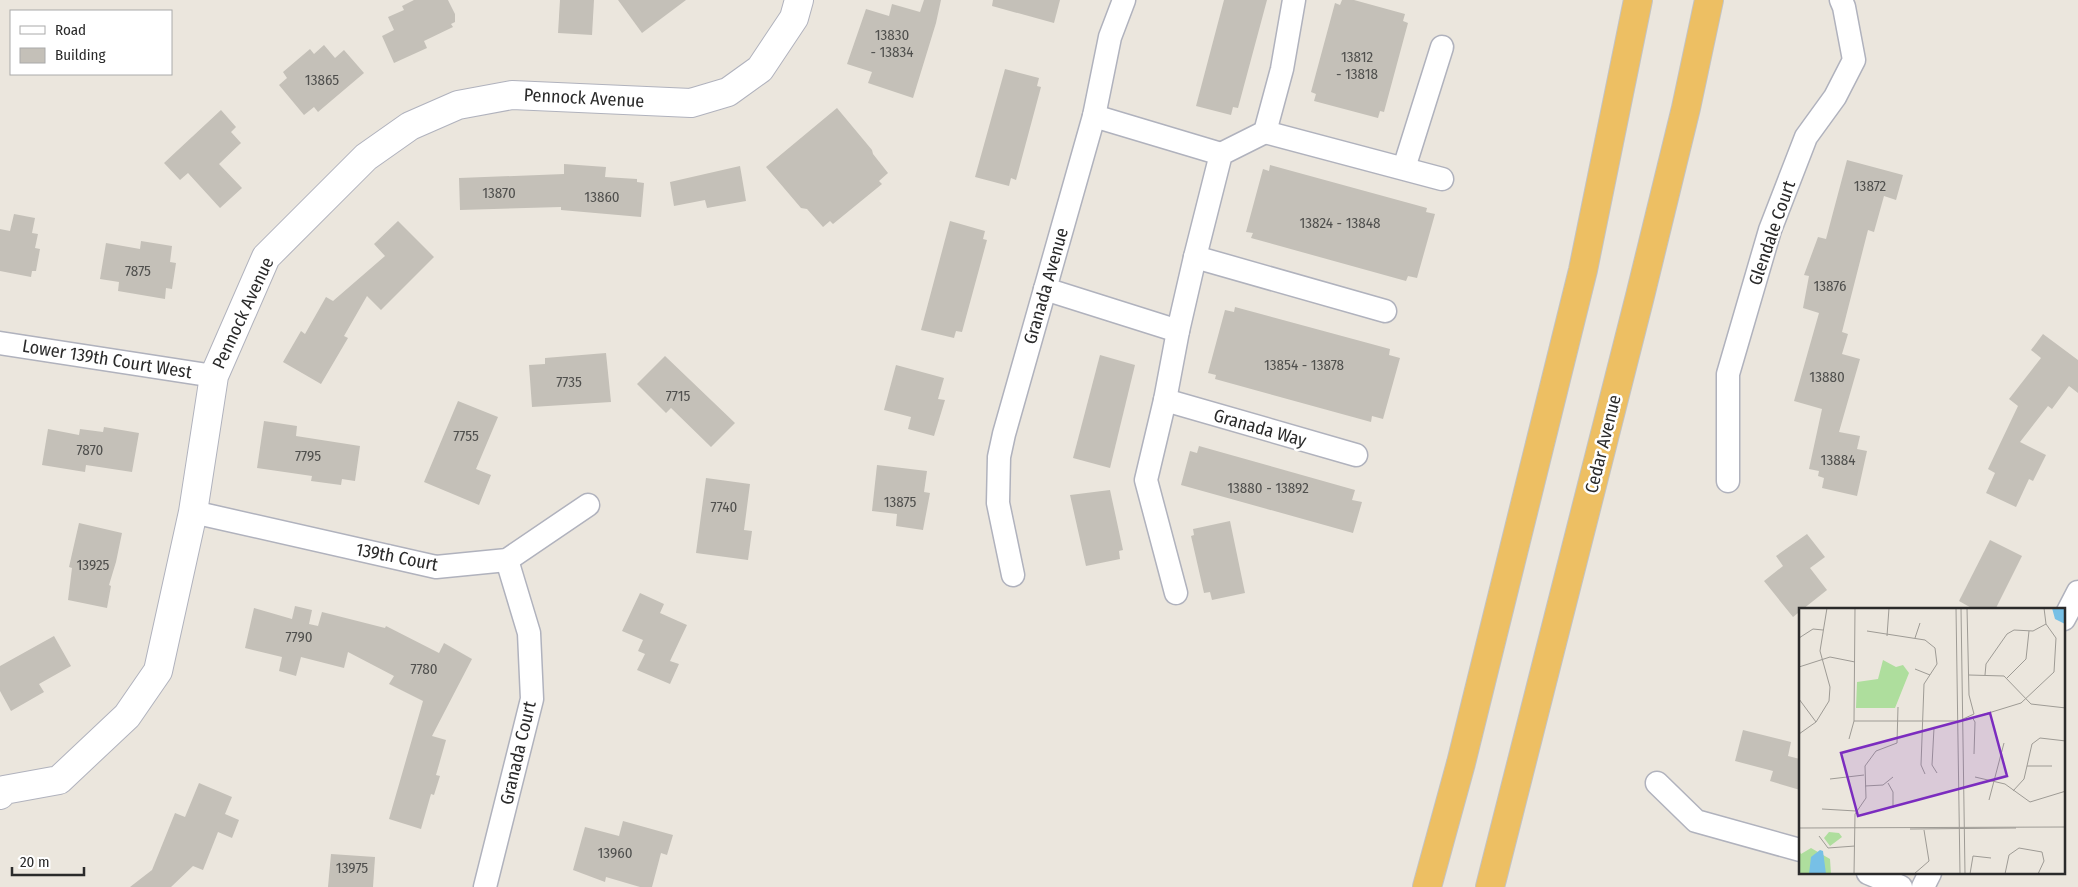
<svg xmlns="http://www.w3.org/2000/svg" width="2078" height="887" viewBox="0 0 2078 887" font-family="'Fira Sans Condensed',sans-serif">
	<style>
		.building { fill: #c4c0b8 }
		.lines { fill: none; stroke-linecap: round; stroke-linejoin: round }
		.minor-casing { stroke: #b0b2bd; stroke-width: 25 }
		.tertiary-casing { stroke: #b0b2bd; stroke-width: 30 }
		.trunk-casing { stroke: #c3c3c3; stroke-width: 30 }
		.minor { stroke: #fff; stroke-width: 22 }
		.tertiary { stroke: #fff; stroke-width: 28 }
		.trunk { stroke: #edbf63; stroke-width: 28 }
		.labels { text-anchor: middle; stroke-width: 5; stroke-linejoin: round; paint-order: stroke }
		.number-label { font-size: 15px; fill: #50504e }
		.street-label { font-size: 18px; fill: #2a2a2a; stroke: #fff }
		.inset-road { fill: none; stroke: #9e9b95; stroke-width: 1 }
		.view { fill: #7b2cbf; fill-opacity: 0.15; stroke: #7b2cbf; stroke-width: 2.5 }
		.inset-edge { fill: none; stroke: #2a2a2a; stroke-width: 2.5 }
	</style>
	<rect width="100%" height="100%" fill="#ebe6dd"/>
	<g class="building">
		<path d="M 414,0 L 448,0 L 455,14 L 455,22 L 451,24 L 453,27 L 424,41 L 427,48 L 394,63 L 382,36 L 394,30 L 388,17 L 404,10 L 402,6 Z"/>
		<path d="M 560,0 L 594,0 L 592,35 L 558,33 Z"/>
		<path d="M 618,0 L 686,0 L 642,33 Z"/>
		<path d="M 924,0 L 941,0 L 936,23 L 913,98 L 868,83 L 872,72 L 847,64 L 866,9 L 889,16 L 892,4 L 920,12 Z"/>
		<path d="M 993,0 L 1060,0 L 1054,23 L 992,6 Z"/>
		<path d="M 1224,0 L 1267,0 L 1238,108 L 1233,107 L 1231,115 L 1196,106 Z"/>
		<path d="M 1342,0 L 1354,0 L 1405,14 L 1403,21 L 1408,23 L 1384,112 L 1380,111 L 1378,118 L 1314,101 L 1316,94 L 1311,92 L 1335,3 L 1340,5 Z"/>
		<path d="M 324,45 L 335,58 L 344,50 L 364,73 L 318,112 L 314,107 L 304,115 L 279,85 L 287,78 L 283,72 L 310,49 L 314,54 Z"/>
		<path d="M 1005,69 L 1039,78 L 1037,86 L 1041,87 L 1016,180 L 1011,178 L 1009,186 L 975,177 Z"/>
		<path d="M 837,108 L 872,150 L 873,154 L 888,173 L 879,181 L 882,184 L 833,224 L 830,221 L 823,227 L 807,209 L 801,208 L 766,167 Z"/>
		<path d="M 221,110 L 236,127 L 231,132 L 241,143 L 219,164 L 242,188 L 220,208 L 188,173 L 180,180 L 164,163 Z"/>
		<path d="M 1847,160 L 1903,175 L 1896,200 L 1884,196 L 1874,232 L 1868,230 L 1842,332 L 1848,334 L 1842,354 L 1860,359 L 1839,432 L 1860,436 L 1857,449 L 1867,451 L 1857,496 L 1822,488 L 1824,478 L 1818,476 L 1819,471 L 1809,469 L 1822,409 L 1794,401 L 1819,313 L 1803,308 L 1809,276 L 1804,275 L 1818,237 L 1826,239 Z"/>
		<path d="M 564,164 L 606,167 L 605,177 L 637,179 L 637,182 L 644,183 L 641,217 L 561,210 L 561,207 L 460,210 L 459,178 L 564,174 Z"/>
		<path d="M 1270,165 L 1427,208 L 1426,212 L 1435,214 L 1417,278 L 1408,276 L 1406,281 L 1251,238 L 1253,233 L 1246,232 L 1263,169 L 1269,171 Z"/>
		<path d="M 740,166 L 746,201 L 707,208 L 705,200 L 674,206 L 670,182 Z"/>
		<path d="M 14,214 L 35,218 L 32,233 L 38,234 L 35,248 L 40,249 L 36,271 L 32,271 L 31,277 L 0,271 L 0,229 L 10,231 Z"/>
		<path d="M 398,221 L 434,257 L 381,310 L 367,296 L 344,336 L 348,338 L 321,384 L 283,362 L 301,331 L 305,334 L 326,297 L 333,301 L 385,256 L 374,244 Z"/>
		<path d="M 950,221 L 985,231 L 983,239 L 987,240 L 962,332 L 956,331 L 954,338 L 921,330 Z"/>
		<path d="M 141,241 L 172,246 L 170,262 L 176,263 L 172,289 L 166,288 L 165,299 L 118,291 L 119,282 L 100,279 L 106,243 L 140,249 Z"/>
		<path d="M 1235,307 L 1390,349 L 1389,355 L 1400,358 L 1383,419 L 1372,416 L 1371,422 L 1215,379 L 1216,375 L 1208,373 L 1225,310 L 1234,312 Z"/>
		<path d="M 2043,334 L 2078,360 L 2078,393 L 2069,386 L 2052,409 L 2048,406 L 2020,442 L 2046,455 L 2033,481 L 2029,479 L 2016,507 L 1986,493 L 1995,473 L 1988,469 L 2018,406 L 2009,399 L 2041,358 L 2031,350 Z"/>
		<path d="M 606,353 L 611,402 L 532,407 L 529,365 L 545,364 L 545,358 Z"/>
		<path d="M 1100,355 L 1135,365 L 1110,468 L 1073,458 Z"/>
		<path d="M 665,356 L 735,423 L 711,447 L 671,408 L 666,413 L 637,384 Z"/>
		<path d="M 896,365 L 944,378 L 938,399 L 945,400 L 934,436 L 908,429 L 911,417 L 884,410 Z"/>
		<path d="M 458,401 L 498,417 L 476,469 L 491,475 L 479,505 L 424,482 Z"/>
		<path d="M 264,421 L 297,426 L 296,436 L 360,446 L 355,481 L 342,479 L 341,485 L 311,481 L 312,476 L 257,468 Z"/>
		<path d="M 104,427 L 139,433 L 132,472 L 86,465 L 85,472 L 42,465 L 48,429 L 79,435 L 80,429 L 103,432 Z"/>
		<path d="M 1199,446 L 1355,490 L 1352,500 L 1362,502 L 1353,533 L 1181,485 L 1190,451 L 1197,453 Z"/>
		<path d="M 877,465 L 927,471 L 924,492 L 930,493 L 923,530 L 896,526 L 897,514 L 872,511 Z"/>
		<path d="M 706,478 L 750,484 L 744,530 L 752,531 L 748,560 L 696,553 Z"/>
		<path d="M 1110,490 L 1123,550 L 1119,551 L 1120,559 L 1086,566 L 1070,495 Z"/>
		<path d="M 1230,521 L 1245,593 L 1212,600 L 1210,592 L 1204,593 L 1191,536 L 1194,535 L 1193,529 Z"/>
		<path d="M 79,523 L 122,533 L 116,562 L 109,585 L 111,586 L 107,608 L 68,600 L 72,568 L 69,567 Z"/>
		<path d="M 1807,534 L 1825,557 L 1810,568 L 1827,590 L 1793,617 L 1764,581 L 1783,566 L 1776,556 Z"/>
		<path d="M 1990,540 L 2022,556 L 1995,610 L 1975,610 L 1959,601 Z"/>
		<path d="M 640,593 L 664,604 L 660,613 L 687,625 L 670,661 L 679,664 L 670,684 L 637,670 L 645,654 L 638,651 L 643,640 L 622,631 Z"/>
		<path d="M 295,606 L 312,610 L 309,624 L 318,626 L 322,612 L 385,628 L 386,626 L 439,653 L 444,643 L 472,659 L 432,736 L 446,740 L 436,775 L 440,776 L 434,795 L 431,794 L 421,829 L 389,819 L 423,701 L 389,684 L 394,676 L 348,652 L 344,668 L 301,657 L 296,676 L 279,671 L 282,657 L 245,648 L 254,608 L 292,619 Z"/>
		<path d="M 54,636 L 71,666 L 39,684 L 44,692 L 11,711 L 0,691 L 0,666 Z"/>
		<path d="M 1743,730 L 1791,742 L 1788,756 L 1800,759 L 1800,790 L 1770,781 L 1773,771 L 1735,761 Z"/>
		<path d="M 199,783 L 232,797 L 225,814 L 239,820 L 232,838 L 218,832 L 203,870 L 193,866 L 171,887 L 130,887 L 152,870 L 175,813 L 185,817 Z"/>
		<path d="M 623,821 L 673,835 L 667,855 L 661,853 L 652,887 L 640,887 L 606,877 L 605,882 L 573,870 L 585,827 L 619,836 Z"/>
		<path d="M 331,854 L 375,857 L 373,887 L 328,887 Z"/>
	</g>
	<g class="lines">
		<g class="minor-casing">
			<g id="minor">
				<path d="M 1094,116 L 1221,154"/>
				<path d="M 1265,132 L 1442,179"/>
				<path d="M 1404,168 L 1442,47"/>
				<path d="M 1195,257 L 1385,311"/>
				<path d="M 1045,289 L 1178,331"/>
				<path d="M 0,343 L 214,376"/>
				<path d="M 1165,400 L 1356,455"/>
				<path d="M 1728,481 L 1728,374 L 1770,230 L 1806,137 L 1835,97 L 1854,60 L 1844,7 L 1841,0"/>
				<path d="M 193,512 L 436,567 L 507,560 L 588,505"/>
				<path d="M 1013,575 L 998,503 L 999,457 L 1004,434 L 1094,116 L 1110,37 L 1124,0"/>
				<path d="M 1176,593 L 1146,480 L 1165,400 L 1178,331 L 1195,257 L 1221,154 L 1265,132 L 1282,69 L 1294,0"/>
				<path d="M 2064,619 L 2078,592"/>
				<path d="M 1657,783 L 1696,821 L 1800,850"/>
				<path d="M 1868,873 L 1901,887"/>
				<path d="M 485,887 L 532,699 L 529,633 L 507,560"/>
				<path d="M 1923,887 L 1930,873"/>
			</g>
		</g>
		<g class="tertiary-casing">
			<path id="tertiary" d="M 0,795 L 4,790 L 59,780 L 127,716 L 158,671 L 193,512 L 214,376 L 266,257 L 366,157 L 410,126 L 458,105 L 512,95 L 691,103 L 728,92 L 760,69 L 794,18 L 799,0"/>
		</g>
		<g class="trunk-casing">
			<g id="trunk">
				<path d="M 1427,887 L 1461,763 L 1583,270 L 1638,0"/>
				<path d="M 1490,887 L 1640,296 L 1686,108 L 1709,0"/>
			</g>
		</g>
		<use href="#minor" class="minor"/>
		<use href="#tertiary" class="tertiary"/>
		<use href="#trunk" class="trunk"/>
	</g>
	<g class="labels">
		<g class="number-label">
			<text x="892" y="40">13830<tspan x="892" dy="17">- 13834</tspan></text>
			<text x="1357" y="62">13812<tspan x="1357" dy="17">- 13818</tspan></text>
			<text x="322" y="85">13865</text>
			<text x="1870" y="191">13872</text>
			<text x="499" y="198">13870</text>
			<text x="602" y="202">13860</text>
			<text x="1340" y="228">13824 - 13848</text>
			<text x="138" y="276">7875</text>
			<text x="1830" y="291">13876</text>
			<text x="1304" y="370">13854 - 13878</text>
			<text x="1827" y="382">13880</text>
			<text x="569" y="387">7735</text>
			<text x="678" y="401">7715</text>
			<text x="466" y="441">7755</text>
			<text x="90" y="455">7870</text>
			<text x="308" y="461">7795</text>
			<text x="1838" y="465">13884</text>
			<text x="1268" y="493">13880 - 13892</text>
			<text x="900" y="507">13875</text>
			<text x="724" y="512">7740</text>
			<text x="93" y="570">13925</text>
			<text x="299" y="642">7790</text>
			<text x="424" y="674">7780</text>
			<text x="615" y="858">13960</text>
			<text x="352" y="873">13975</text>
		</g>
		<g class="street-label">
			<text transform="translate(584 98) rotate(3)" y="6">Pennock Avenue</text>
			<text transform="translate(1772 233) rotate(-71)" y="6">Glendale Court</text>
			<text transform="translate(1046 286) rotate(-74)" y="6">Granada Avenue</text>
			<text transform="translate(243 313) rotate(-65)" y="6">Pennock Avenue</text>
			<text transform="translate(107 359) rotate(9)" y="6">Lower 139th Court West</text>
			<text transform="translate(1260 428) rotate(16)" y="6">Granada Way</text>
			<text transform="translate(1603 444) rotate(-76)" y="6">Cedar Avenue</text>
			<text transform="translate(397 557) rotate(11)" y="6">139th Court</text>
			<text transform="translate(518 753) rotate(-77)" y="6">Granada Court</text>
		</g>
	</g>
	<g transform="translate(1799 608)">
		<rect width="266" height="266" fill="#ebe6dd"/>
		<path d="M 84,52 L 97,59 L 104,57 L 110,65 L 96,100 L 57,100 L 58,74 L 79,71 ZM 30,224 L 40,225 L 43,229 L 31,238 L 25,230 ZM 12,240 L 31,251 L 32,266 L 0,266 L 0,242 L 2,246 Z" fill="#aede9d"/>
		<path d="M 253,0 L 266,0 L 266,16 L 256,11 ZM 21,242 L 24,243 L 27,266 L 10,266 L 12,249 Z" fill="#77c0e6"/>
		<path class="inset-road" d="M 157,0 L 161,266M 162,0 L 166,266M 68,23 L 126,32 L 136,40 L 138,56 L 125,76 L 122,157 L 126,166M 88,28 L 90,0M 0,30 L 14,21 L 24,22M 116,30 L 121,15M 0,59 L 31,49 L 56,54M 116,61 L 131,67M 170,67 L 205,68 L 232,96 L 267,100M 186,67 L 187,56 L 208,26 L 215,22 L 234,23 L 247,16M 208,70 L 227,51 L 230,23M 0,91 L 17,114M 183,107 L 222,95 L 255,64 L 257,30 L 247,16 L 245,0M 173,109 L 176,114 L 175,146M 164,111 L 175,106 L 170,87 L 168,0M 55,113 L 159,113M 135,120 L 133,157 L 138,165M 0,126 L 17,114 L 30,93 L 31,79 L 21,43 L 28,0M 50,131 L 55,113 L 56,0M 228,158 L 253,158M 176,169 L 206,176 L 231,194 L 267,183M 31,171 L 65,167M 89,175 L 94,184 L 94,200M 66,178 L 84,177 L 94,169M 214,183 L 225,171 L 233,136 L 241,130 L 267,133M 190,192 L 205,135M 23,201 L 57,203M 0,220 L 267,219M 111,221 L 217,220M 20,228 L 29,240 L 56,238M 55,266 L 56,206 L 67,190 L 66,158 L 77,143 L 98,135 L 99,99M 115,266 L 130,253 L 125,222M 171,266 L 174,248 L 192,250M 206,266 L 210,247 L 220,240 L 243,244 L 245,253 L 239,266"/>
		<path class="view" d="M 191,105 L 208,168 L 59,208 L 42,145 Z"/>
		<rect width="266" height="266" class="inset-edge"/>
	</g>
	<rect x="10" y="10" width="162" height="65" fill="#ffffff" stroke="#aaaaaa"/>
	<rect x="20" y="26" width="25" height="8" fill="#ffffff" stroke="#aaaaaa"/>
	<text x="55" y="35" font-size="15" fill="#2a2a2a">Road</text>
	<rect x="20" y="48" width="25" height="15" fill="#c4c0b8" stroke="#aaaaaa"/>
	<text x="55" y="60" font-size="15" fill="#2a2a2a">Building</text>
	<path d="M12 867v8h72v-8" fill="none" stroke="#2a2a2a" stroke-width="2.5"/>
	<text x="20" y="867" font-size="15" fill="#2a2a2a" stroke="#ffffff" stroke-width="4" paint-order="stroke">20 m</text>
</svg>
